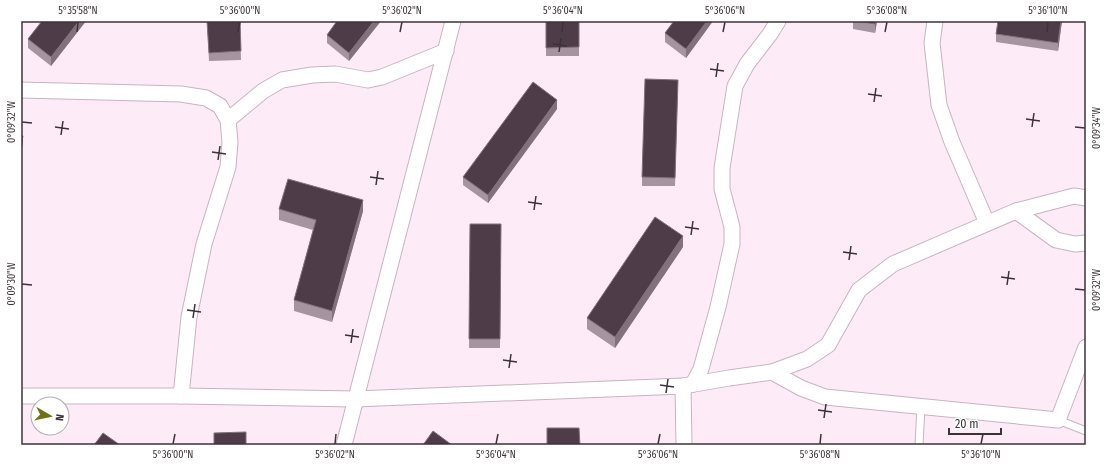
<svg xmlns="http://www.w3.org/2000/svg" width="1107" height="466" viewBox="0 0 1107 466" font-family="'Fira Sans Condensed',sans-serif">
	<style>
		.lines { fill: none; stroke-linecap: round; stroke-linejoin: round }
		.lane-casing { stroke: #c8b3c0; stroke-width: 9 }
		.street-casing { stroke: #c8b3c0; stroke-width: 17 }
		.lane { stroke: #fff; stroke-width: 7 }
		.street { stroke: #fff; stroke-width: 15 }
		.wall { fill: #a694a0 }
		.shaded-wall { fill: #82727c }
		.building { fill: #4e3d48; stroke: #82727c }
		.ticks { fill: none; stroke: #3c3339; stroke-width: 1.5 }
		.neatline { fill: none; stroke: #3c3339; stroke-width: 1.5 }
		.ticks-label { font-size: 10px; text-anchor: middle; fill: #3c3339 }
	</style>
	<rect width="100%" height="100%" fill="#fdecf7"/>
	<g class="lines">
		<g class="lane-casing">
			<g id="lane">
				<path d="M 1058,420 L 1086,431"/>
				<path d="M 919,445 L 921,406"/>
			</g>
		</g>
		<g class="street-casing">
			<g id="street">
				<path d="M 935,21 L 932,43 L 939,105 L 952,142 L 987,223"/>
				<path d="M 21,90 L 181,94 L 206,98 L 220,106 L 228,120 L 230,142 L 228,167 L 204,244 L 189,317 L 181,396"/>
				<path d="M 228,120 L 263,91 L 282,80 L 312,75 L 335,74 L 368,80 L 382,77 L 446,51"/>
				<path d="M 1016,211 L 1056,240 L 1075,244 L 1086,243"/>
				<path d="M 772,372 L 807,359 L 828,345 L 859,290 L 893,264 L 1016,211 L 1074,196 L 1086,198"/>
				<path d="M 693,384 L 701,369 L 718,307 L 732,244 L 732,227 L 722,189 L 722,168 L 735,86 L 747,64 L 770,34 L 778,21"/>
				<path d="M 683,386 L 684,445"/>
				<path d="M 21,396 L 181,396 L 355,399 L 683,386 L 729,378 L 772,372 L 801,388 L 825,397 L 1058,420 L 1086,347"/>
				<path d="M 344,445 L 453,21"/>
			</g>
		</g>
		<use href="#lane" class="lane"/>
		<use href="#street" class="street"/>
	</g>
	<g class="wall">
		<path d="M 42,21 L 86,21 L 51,66 L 28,48 L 28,39 Z"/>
		<path d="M 207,21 L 240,21 L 241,60 L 209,61 Z"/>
		<path d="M 337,21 L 381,21 L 349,61 L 327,43 L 327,35 Z"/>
		<rect x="546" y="21" width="33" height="35"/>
		<path d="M 674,21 L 713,21 L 686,58 L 665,42 L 665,33 Z"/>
		<path d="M 853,21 L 877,21 L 875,33 L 853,29 Z"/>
		<path d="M 1062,21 L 1058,51 L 996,42 L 996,34 Z"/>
		<path d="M 678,80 L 675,186 L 642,186 L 642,177 Z"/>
		<path d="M 557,109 L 488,203 L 463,185 L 463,177 Z"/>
		<path d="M 279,209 L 363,211 L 332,322 L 294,311 L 294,300 L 313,230 L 279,220 Z"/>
		<path d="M 470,224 L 501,224 L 500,348 L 469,348 Z"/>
		<path d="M 683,247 L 615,348 L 587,329 L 587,318 Z"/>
	</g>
	<g class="shaded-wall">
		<path d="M 79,21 L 86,21 L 51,66 L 51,57 Z"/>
		<path d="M 374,21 L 381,21 L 349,61 L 349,53 Z"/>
		<path d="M 707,21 L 713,21 L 686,58 L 686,49 Z"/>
		<path d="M 876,21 L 877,21 L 875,33 L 875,24 Z"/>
		<path d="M 1061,21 L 1062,21 L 1058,51 L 1058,43 Z"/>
		<path d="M 557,100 L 557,109 L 488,203 L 488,195 Z"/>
		<path d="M 23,136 L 23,143 L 21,152 L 21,145 Z"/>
		<path d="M 363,200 L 363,211 L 332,322 L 332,311 Z"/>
		<path d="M 683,236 L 683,247 L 615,348 L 615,337 Z"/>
	</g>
	<g class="building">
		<path d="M 42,21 L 79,21 L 51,57 L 28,39 Z"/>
		<path d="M 207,21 L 240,21 L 241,51 L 209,53 Z"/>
		<path d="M 337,21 L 374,21 L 349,53 L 327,35 Z"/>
		<path d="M 546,21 L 579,21 L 579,47 L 546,48 Z"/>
		<path d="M 674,21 L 707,21 L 686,49 L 665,33 Z"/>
		<path d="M 857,21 L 876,21 L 875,24 Z"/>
		<path d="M 998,21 L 1061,21 L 1058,43 L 996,34 Z"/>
		<path d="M 645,79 L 678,80 L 675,178 L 642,177 Z"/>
		<path d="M 533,82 L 557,100 L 488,195 L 463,177 Z"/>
		<path d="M 21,135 L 23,136 L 21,145 Z"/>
		<path d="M 288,179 L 363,200 L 332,311 L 294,300 L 316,220 L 279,209 Z"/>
		<path d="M 655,217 L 683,236 L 615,337 L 587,318 Z"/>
		<path d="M 470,224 L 501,224 L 500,339 L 469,339 Z"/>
		<path d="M 547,428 L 579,428 L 580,445 L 547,445 Z"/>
		<path d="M 433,431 L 452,445 L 423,445 Z"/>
		<path d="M 246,432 L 246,445 L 214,445 L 214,433 Z"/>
		<path d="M 103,433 L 120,445 L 94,445 Z"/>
	</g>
	<path class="ticks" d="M 77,32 L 78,22M 238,32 L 240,22M 400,32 L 402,22M 562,32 L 563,22M 723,32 L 725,22M 885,32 L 887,22M 1047,32 L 1048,22M 553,44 L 567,46M 559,52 L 561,38M 710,69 L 724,71M 716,77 L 718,63M 868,94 L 882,96M 874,102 L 876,88M 1026,119 L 1040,121M 22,122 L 32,123M 55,127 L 69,129M 1032,127 L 1034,113M 1075,127 L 1085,128M 61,135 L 63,121M 212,152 L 226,154M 218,160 L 220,146M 370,177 L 384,179M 376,185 L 378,171M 528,202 L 542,204M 534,210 L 536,196M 685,227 L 699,229M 691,235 L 693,221M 843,252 L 857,254M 849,260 L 851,246M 1001,277 L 1015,279M 22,284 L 32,285M 1007,285 L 1009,271M 1075,289 L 1085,290M 187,310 L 201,312M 193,318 L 195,304M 345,335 L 359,337M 351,343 L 353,329M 503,360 L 517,362M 509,368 L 511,354M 660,385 L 674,387M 666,393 L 668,379M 818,410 L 832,412M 824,418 L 826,404M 173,444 L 175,434M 335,444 L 336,434M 496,444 L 498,434M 658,444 L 660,434M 820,444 L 821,434M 981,444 L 983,434"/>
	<rect width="1107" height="466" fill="none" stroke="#ffffff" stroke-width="44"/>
	<g transform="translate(50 416) rotate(99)"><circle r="19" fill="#ffffff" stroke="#b1adb0"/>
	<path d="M0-3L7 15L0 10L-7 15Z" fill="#707217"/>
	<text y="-6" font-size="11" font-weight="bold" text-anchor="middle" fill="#3c3339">N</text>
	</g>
	<path d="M949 428v6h52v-6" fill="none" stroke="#3c3339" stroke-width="2"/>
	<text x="955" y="428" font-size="12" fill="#3c3339" stroke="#ffffff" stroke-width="3" paint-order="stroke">20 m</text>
	<rect x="22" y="22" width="1063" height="422" class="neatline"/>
	<g class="ticks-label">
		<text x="78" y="14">5°35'58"N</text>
		<text x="240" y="14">5°36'00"N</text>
		<text x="402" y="14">5°36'02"N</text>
		<text x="563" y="14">5°36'04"N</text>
		<text x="725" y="14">5°36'06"N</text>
		<text x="887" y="14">5°36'08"N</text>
		<text x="1048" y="14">5°36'10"N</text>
		<text transform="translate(11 122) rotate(-90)" y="4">0°09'32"W</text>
		<text transform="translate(1096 128) rotate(-90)" y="4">0°09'34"W</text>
		<text transform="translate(11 284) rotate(-90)" y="4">0°09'30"W</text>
		<text transform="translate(1096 290) rotate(-90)" y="4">0°09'32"W</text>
		<text x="173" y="458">5°36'00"N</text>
		<text x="335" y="458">5°36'02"N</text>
		<text x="496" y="458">5°36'04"N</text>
		<text x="658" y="458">5°36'06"N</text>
		<text x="820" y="458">5°36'08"N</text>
		<text x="981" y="458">5°36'10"N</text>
	</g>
</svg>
